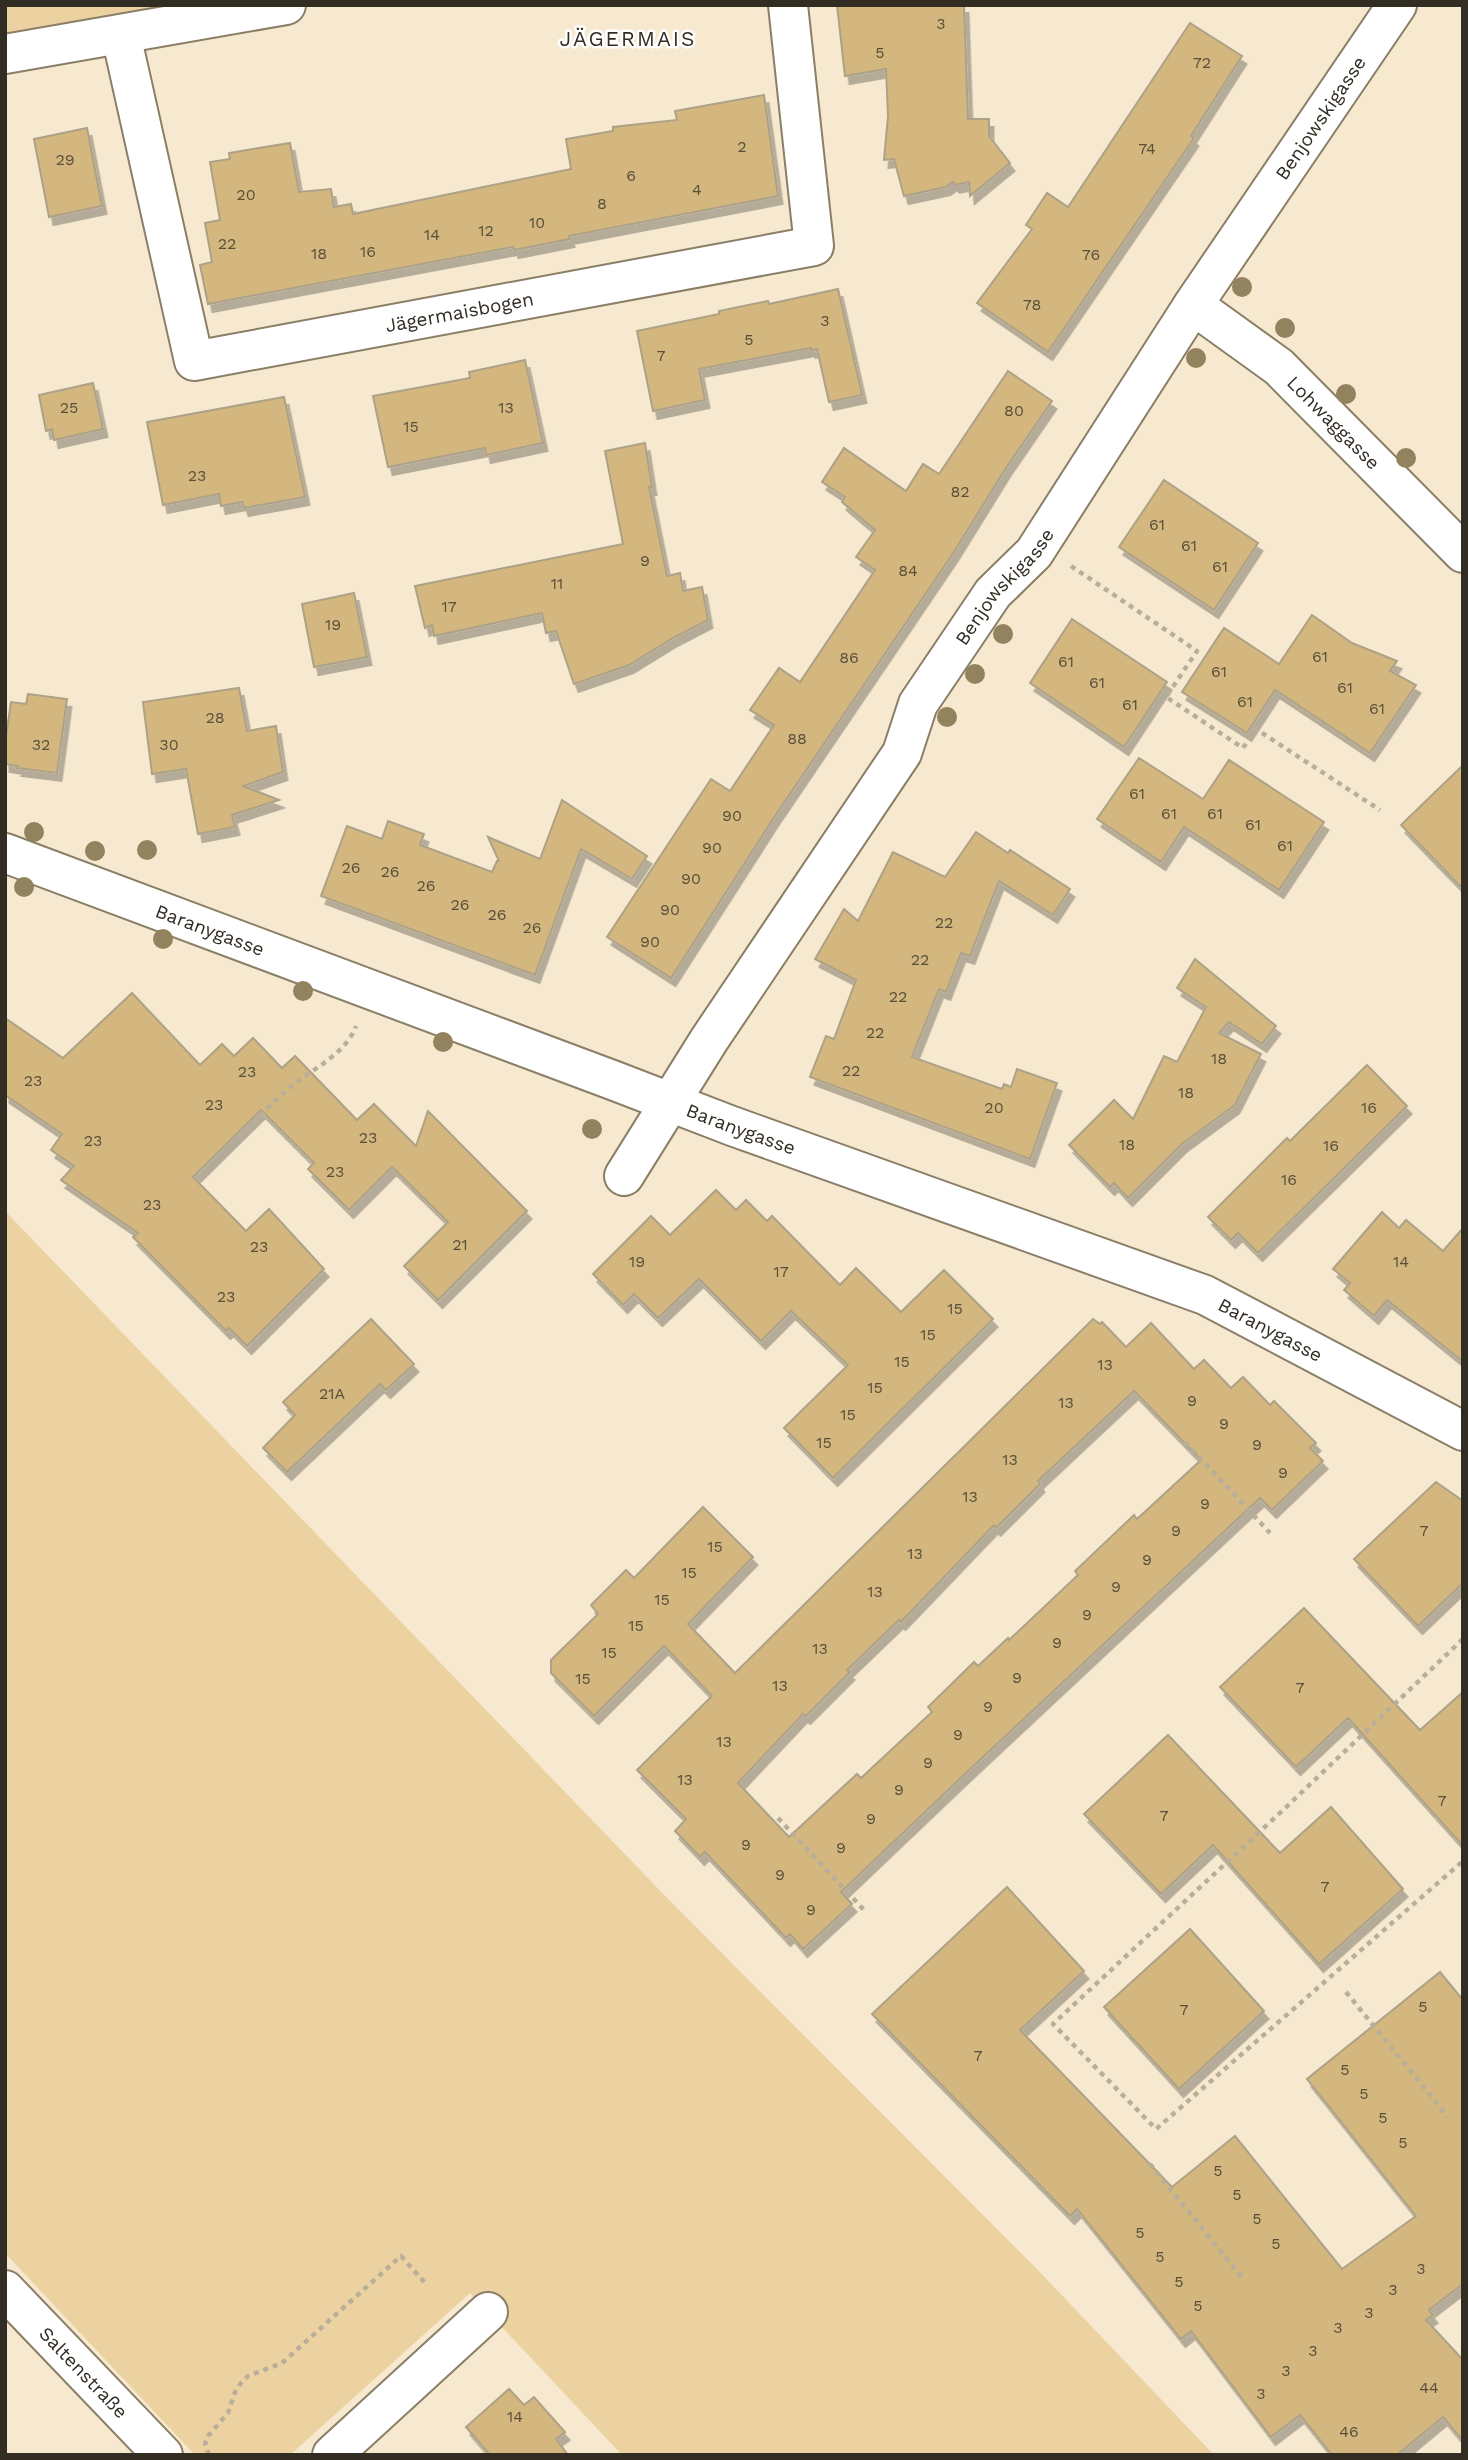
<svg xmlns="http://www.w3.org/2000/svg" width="1468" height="2460" viewBox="0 0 1468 2460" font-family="'Work Sans',sans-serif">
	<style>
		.green { fill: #ebd2a0 }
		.building { fill: #d3b77e; stroke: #ada188; stroke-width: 2; fill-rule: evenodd; filter: url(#shadow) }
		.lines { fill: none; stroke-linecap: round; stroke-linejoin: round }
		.minor-casing { stroke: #8a7e66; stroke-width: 42 }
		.path { stroke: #b9ae99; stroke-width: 4.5; stroke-dasharray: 5 5; stroke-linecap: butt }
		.minor { stroke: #fff; stroke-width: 38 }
		.tree { fill: #92825d }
		.labels { text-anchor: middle; stroke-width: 5; stroke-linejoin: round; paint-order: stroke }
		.number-label { font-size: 16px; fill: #5a503a }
		.street-label { font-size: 19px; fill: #322d23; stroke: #fff }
		.neighbourhood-label { font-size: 21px; letter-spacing: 2px; fill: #322d23; stroke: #fff }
	</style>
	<defs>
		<filter id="shadow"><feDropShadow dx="4.5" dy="8" stdDeviation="0" flood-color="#0004"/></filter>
	</defs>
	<rect width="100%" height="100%" fill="#f6e9cf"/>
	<g class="green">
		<path d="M 5,5 L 170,5 L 14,35 L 5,30 Z"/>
		<path d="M 5,1211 L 672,1903 L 1034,2266 L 1214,2455 L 622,2455 L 470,2293 L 290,2455 L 195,2455 L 5,2253 Z"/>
	</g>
	<g class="building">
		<path d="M 837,5 L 964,5 L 968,119 L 989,119 L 989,136 L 1010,163 L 970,196 L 969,182 L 955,185 L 953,182 L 946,187 L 904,196 L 894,159 L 884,160 L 888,116 L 886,69 L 845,76 Z"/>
		<path d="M 1190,23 L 1242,56 L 1191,136 L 1194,138 L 1048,352 L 977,303 L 1032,229 L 1026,225 L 1047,193 L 1068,207 Z"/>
		<path d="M 764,95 L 778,196 L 569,236 L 570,239 L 514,250 L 513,247 L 208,304 L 200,265 L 212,262 L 205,223 L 220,220 L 210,162 L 230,159 L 229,153 L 290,143 L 299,192 L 331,189 L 334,207 L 351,204 L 353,214 L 571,169 L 566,139 L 613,131 L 613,127 L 677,120 L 675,111 Z"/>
		<path d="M 87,128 L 102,206 L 49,217 L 34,139 Z"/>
		<path d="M 838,289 L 862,395 L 829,402 L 817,349 L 811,350 L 811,348 L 699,369 L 705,400 L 653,411 L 637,331 L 719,314 L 719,311 L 768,301 L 769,304 Z"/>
		<path d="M 525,360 L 543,443 L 486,455 L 485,448 L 388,467 L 373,396 L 470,378 L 469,372 Z"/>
		<path d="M 1008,371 L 1052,401 L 1006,468 L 954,552 L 773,819 L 671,978 L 607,937 L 711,779 L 730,791 L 774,725 L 750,710 L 779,668 L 800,682 L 875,570 L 856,557 L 875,530 L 842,502 L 845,497 L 822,482 L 844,448 L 906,491 L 923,464 L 939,474 Z"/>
		<path d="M 93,383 L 103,429 L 54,440 L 52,429 L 46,431 L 39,395 Z"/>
		<path d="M 284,397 L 305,497 L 244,508 L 242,502 L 221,506 L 219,494 L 163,505 L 147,422 Z"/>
		<path d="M 645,443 L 652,487 L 649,487 L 667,576 L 680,573 L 683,591 L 702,587 L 708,620 L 673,638 L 629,665 L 574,684 L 556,631 L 546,633 L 542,613 L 434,636 L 432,625 L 425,628 L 415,586 L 623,544 L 605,451 Z"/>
		<path d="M 1164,480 L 1258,543 L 1214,610 L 1119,547 Z"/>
		<path d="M 354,593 L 367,657 L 314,667 L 302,604 Z"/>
		<path d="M 1312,615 L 1352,643 L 1397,661 L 1390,671 L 1416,685 L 1370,753 L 1275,690 L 1247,733 L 1182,692 L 1224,628 L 1279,664 Z"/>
		<path d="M 1072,619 L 1167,682 L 1124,747 L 1030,683 Z"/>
		<path d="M 239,688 L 247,731 L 276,726 L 283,772 L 243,786 L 279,800 L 232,815 L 235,827 L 198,834 L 186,769 L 152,774 L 143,702 Z"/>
		<path d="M 28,694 L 67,699 L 57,773 L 17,768 L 18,766 L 5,764 L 5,743 L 11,702 L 26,704 Z"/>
		<path d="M 1139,758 L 1203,799 L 1229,760 L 1324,822 L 1279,890 L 1184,827 L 1161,862 L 1097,819 Z"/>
		<path d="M 1463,765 L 1463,889 L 1401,825 Z"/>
		<path d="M 562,800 L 647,856 L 632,879 L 581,849 L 535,975 L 321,896 L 347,826 L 382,839 L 388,821 L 424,834 L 420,845 L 492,872 L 497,861 L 499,861 L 488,837 L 540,859 Z"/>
		<path d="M 976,832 L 1008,853 L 1010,850 L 1070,889 L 1053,915 L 999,881 L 970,956 L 961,953 L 946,992 L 939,989 L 912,1057 L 1002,1089 L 1004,1084 L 1011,1087 L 1017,1069 L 1057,1083 L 1030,1159 L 810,1077 L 826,1036 L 834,1039 L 856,980 L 815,959 L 844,909 L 858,921 L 893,852 L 945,877 Z"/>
		<path d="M 1195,959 L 1276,1026 L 1262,1044 L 1229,1022 L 1219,1033 L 1261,1054 L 1235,1105 L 1182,1144 L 1128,1198 L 1114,1183 L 1110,1187 L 1069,1145 L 1114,1100 L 1133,1119 L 1164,1056 L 1177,1062 L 1206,1007 L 1177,988 Z"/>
		<path d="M 132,993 L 200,1065 L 222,1044 L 234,1056 L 253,1038 L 282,1068 L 295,1056 L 357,1120 L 374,1104 L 416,1146 L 428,1111 L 527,1211 L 438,1300 L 404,1266 L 448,1222 L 392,1167 L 349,1210 L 308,1169 L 314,1163 L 261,1110 L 193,1177 L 246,1231 L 269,1209 L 324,1269 L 247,1346 L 229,1328 L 226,1331 L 133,1237 L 138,1233 L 61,1180 L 74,1166 L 51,1150 L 62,1134 L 5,1095 L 5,1018 L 63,1058 Z"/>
		<path d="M 1367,1065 L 1407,1106 L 1258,1253 L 1238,1233 L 1231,1240 L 1208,1217 L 1287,1138 L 1290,1141 Z"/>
		<path d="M 716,1190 L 736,1210 L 746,1200 L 767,1221 L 772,1216 L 840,1285 L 856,1268 L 901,1312 L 944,1270 L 993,1319 L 833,1478 L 784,1428 L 848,1365 L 791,1311 L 761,1341 L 699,1279 L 658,1318 L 634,1294 L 623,1305 L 593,1274 L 651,1216 L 670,1235 Z"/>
		<path d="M 1382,1212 L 1399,1228 L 1406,1220 L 1443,1251 L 1463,1228 L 1463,1362 L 1387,1300 L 1374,1316 L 1344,1290 L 1350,1283 L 1333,1269 Z"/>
		<path d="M 371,1319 L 414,1364 L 386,1390 L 380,1384 L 287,1472 L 263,1448 L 295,1415 L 283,1402 Z"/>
		<path d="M 1093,1319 L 1100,1324 L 1102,1322 L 1126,1347 L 1151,1323 L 1194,1369 L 1204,1360 L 1231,1388 L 1243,1377 L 1270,1405 L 1274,1401 L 1316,1443 L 1310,1448 L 1323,1461 L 1272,1510 L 1260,1498 L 966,1773 L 841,1892 L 852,1904 L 803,1949 L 790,1934 L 786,1938 L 705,1852 L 700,1857 L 675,1831 L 686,1819 L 637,1770 L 712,1696 L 664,1646 L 594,1716 L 551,1673 L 551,1660 L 598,1614 L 591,1605 L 626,1570 L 634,1578 L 703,1507 L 753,1557 L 688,1624 L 735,1673 ZM 1134,1391 L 1201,1460 L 1137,1519 L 1134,1515 L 1075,1571 L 1078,1575 L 1009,1640 L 1008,1638 L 978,1666 L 974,1662 L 928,1707 L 932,1712 L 861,1778 L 857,1774 L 789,1837 L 738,1783 L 803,1714 L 806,1716 L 850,1672 L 847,1670 L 899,1620 L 901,1622 L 994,1525 L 996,1528 L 1040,1484 L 1038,1481 Z"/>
		<path d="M 1436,1482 L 1463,1501 L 1463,1583 L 1418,1626 L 1354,1559 Z"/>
		<path d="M 1304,1608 L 1420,1730 L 1463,1692 L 1463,1846 L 1348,1718 L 1296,1767 L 1220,1687 Z"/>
		<path d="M 1168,1735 L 1280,1853 L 1331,1807 L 1403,1889 L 1319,1964 L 1213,1845 L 1161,1894 L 1084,1814 Z"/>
		<path d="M 1007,1887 L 1084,1971 L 1020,2030 L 1172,2187 L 1235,2136 L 1342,2269 L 1416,2216 L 1307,2079 L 1440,1972 L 1463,2000 L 1463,2284 L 1429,2310 L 1433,2315 L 1426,2320 L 1463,2360 L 1463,2441 L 1443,2417 L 1397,2455 L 1332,2455 L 1300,2415 L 1271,2437 L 1191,2331 L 1181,2339 L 1077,2209 L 1070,2216 L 872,2014 Z"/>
		<path d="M 1190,1929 L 1264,2011 L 1179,2089 L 1104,2007 Z"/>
		<path d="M 509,2389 L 524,2405 L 534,2397 L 565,2432 L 556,2439 L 568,2455 L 490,2455 L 466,2427 Z"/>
	</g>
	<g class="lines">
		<g class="minor-casing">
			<g id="minor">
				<path id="s1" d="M 121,35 L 194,361 L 814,246 L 788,5"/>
				<path d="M 5,54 L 286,5"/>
				<path id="s2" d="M 1193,305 L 1279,367 L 1463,553"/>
				<path id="s3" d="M 5,853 L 615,1081 L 732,1126 L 1205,1295 L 1463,1431"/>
				<path id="s4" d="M 624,1176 L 709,1040 L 902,753 L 918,704 L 993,593 L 1034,553 L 1193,305 L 1397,5"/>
				<path id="s5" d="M 5,2290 L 163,2455"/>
				<path d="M 332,2455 L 488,2312"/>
			</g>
		</g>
		<g class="path">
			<path d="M 1071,566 L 1197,651 L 1166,697 L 1243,748 L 1256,729 L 1380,810"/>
			<path d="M 239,1137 C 257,1120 274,1100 294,1084 C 315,1068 346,1053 356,1026"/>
			<path d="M 1185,1442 L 1270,1533"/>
			<path d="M 1463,1639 L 1282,1811 L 1053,2024 L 1156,2129 L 1463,1861"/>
			<path d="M 778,1818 L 864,1910"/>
			<path d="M 1346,1992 L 1448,2117"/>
			<path d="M 1150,2164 L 1244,2280"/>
			<path d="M 209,2455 L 205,2444 L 208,2436 L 228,2413 L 235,2392 L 241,2383 L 248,2376 L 282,2363 L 401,2256 L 426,2284"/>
		</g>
		<use href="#minor" class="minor"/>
	</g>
	<g class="tree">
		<circle cx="1242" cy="287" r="10"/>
		<circle cx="1285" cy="328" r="10"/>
		<circle cx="1196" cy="358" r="10"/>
		<circle cx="1346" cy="394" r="10"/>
		<circle cx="1406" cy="458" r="10"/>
		<circle cx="1003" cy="634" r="10"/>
		<circle cx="975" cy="674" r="10"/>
		<circle cx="947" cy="717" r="10"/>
		<circle cx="34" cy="832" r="10"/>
		<circle cx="147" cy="850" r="10"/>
		<circle cx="95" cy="851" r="10"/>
		<circle cx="24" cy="887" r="10"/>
		<circle cx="163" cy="939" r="10"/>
		<circle cx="303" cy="991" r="10"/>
		<circle cx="443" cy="1042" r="10"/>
		<circle cx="592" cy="1129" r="10"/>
	</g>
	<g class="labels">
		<g class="number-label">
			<text x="941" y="29">3</text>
			<text x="880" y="58">5</text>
			<text x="1202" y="68">72</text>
			<text x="742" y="152">2</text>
			<text x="1147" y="154">74</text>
			<text x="65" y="165">29</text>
			<text x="631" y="181">6</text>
			<text x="697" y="195">4</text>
			<text x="246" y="200">20</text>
			<text x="602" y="209">8</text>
			<text x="537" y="228">10</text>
			<text x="486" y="236">12</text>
			<text x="432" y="240">14</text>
			<text x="227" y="249">22</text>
			<text x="368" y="257">16</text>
			<text x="319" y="259">18</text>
			<text x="1091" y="260">76</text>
			<text x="1032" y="310">78</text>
			<text x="825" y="326">3</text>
			<text x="749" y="345">5</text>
			<text x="661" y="361">7</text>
			<text x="69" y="413">25</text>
			<text x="506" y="413">13</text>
			<text x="1014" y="416">80</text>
			<text x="411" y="432">15</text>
			<text x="197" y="481">23</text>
			<text x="960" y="497">82</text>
			<text x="1157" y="530">61</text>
			<text x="1189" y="551">61</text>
			<text x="645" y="566">9</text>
			<text x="1220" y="572">61</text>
			<text x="908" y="576">84</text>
			<text x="557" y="589">11</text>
			<text x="449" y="612">17</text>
			<text x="333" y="630">19</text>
			<text x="1320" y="662">61</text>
			<text x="849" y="663">86</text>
			<text x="1066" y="667">61</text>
			<text x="1219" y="677">61</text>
			<text x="1097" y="688">61</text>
			<text x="1345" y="693">61</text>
			<text x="1245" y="707">61</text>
			<text x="1130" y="710">61</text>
			<text x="1377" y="714">61</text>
			<text x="215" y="723">28</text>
			<text x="797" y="744">88</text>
			<text x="41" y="750">32</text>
			<text x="169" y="750">30</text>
			<text x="1137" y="799">61</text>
			<text x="1169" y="819">61</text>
			<text x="1215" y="819">61</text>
			<text x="732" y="821">90</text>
			<text x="1253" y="830">61</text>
			<text x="1285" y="851">61</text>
			<text x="712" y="853">90</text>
			<text x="351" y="873">26</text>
			<text x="390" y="877">26</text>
			<text x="691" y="884">90</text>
			<text x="426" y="891">26</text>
			<text x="460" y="910">26</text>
			<text x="670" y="915">90</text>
			<text x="497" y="920">26</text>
			<text x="944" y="928">22</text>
			<text x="532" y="933">26</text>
			<text x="650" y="947">90</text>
			<text x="920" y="965">22</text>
			<text x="898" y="1002">22</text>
			<text x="875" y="1038">22</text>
			<text x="1219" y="1064">18</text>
			<text x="851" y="1076">22</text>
			<text x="247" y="1077">23</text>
			<text x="33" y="1086">23</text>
			<text x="1186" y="1098">18</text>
			<text x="214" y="1110">23</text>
			<text x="994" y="1113">20</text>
			<text x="1369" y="1113">16</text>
			<text x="368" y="1143">23</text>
			<text x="93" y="1146">23</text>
			<text x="1127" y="1150">18</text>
			<text x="1331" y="1151">16</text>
			<text x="335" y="1177">23</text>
			<text x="1289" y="1185">16</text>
			<text x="152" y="1210">23</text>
			<text x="460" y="1250">21</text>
			<text x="259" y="1252">23</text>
			<text x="637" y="1267">19</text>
			<text x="1401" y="1267">14</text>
			<text x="781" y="1277">17</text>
			<text x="226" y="1302">23</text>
			<text x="955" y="1314">15</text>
			<text x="928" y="1340">15</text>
			<text x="902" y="1367">15</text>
			<text x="1105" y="1370">13</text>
			<text x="875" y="1393">15</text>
			<text x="332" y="1399">21A</text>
			<text x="1192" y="1406">9</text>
			<text x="1066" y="1408">13</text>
			<text x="848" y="1420">15</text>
			<text x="1224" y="1429">9</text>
			<text x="824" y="1448">15</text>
			<text x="1257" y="1450">9</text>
			<text x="1010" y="1465">13</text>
			<text x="1283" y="1478">9</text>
			<text x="970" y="1502">13</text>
			<text x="1205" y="1509">9</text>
			<text x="1176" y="1536">9</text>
			<text x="1424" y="1536">7</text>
			<text x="715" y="1552">15</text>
			<text x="915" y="1559">13</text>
			<text x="1147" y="1565">9</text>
			<text x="689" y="1578">15</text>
			<text x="1116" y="1592">9</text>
			<text x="875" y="1597">13</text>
			<text x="662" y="1605">15</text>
			<text x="1087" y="1620">9</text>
			<text x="636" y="1631">15</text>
			<text x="1057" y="1648">9</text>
			<text x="820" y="1654">13</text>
			<text x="609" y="1658">15</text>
			<text x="1017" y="1683">9</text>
			<text x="583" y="1684">15</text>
			<text x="780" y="1691">13</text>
			<text x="1300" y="1693">7</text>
			<text x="988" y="1712">9</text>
			<text x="958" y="1740">9</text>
			<text x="724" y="1747">13</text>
			<text x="928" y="1768">9</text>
			<text x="685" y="1785">13</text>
			<text x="899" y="1795">9</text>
			<text x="1442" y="1806">7</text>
			<text x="1164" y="1821">7</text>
			<text x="871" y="1824">9</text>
			<text x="746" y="1850">9</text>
			<text x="841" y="1853">9</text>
			<text x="780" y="1880">9</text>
			<text x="1325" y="1892">7</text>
			<text x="811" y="1915">9</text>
			<text x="1423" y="2012">5</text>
			<text x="1184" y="2015">7</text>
			<text x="978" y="2061">7</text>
			<text x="1345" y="2075">5</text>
			<text x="1364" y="2099">5</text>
			<text x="1383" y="2123">5</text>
			<text x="1403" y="2148">5</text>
			<text x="1218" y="2176">5</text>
			<text x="1237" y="2200">5</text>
			<text x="1257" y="2224">5</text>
			<text x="1140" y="2238">5</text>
			<text x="1276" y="2249">5</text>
			<text x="1160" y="2262">5</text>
			<text x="1421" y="2274">3</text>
			<text x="1179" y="2287">5</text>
			<text x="1393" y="2295">3</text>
			<text x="1198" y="2311">5</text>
			<text x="1369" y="2318">3</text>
			<text x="1338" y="2333">3</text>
			<text x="1313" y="2356">3</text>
			<text x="1286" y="2376">3</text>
			<text x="1429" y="2393">44</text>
			<text x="1261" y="2399">3</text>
			<text x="515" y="2422">14</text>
			<text x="1349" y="2437">46</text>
		</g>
		<g class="street-label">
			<text dy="7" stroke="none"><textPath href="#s4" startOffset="1270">Benjowskigasse</textPath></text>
			<text dy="7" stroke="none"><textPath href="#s1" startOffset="604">Jägermaisbogen</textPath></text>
			<text dy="7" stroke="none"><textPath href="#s2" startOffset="184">Lohwaggasse</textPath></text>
			<text dy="7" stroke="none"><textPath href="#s4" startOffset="704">Benjowskigasse</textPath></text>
			<text dy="7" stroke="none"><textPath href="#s3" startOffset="219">Baranygasse</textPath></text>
			<text dy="7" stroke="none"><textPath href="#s3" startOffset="786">Baranygasse</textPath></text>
			<text dy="7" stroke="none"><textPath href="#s3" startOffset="1353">Baranygasse</textPath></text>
			<text dy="7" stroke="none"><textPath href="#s5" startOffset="114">Saltenstraße</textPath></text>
		</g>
		<g class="neighbourhood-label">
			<text x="628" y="46">JÄGERMAIS</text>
		</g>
	</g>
	<rect width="1468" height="2460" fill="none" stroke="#322d23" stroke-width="14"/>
</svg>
